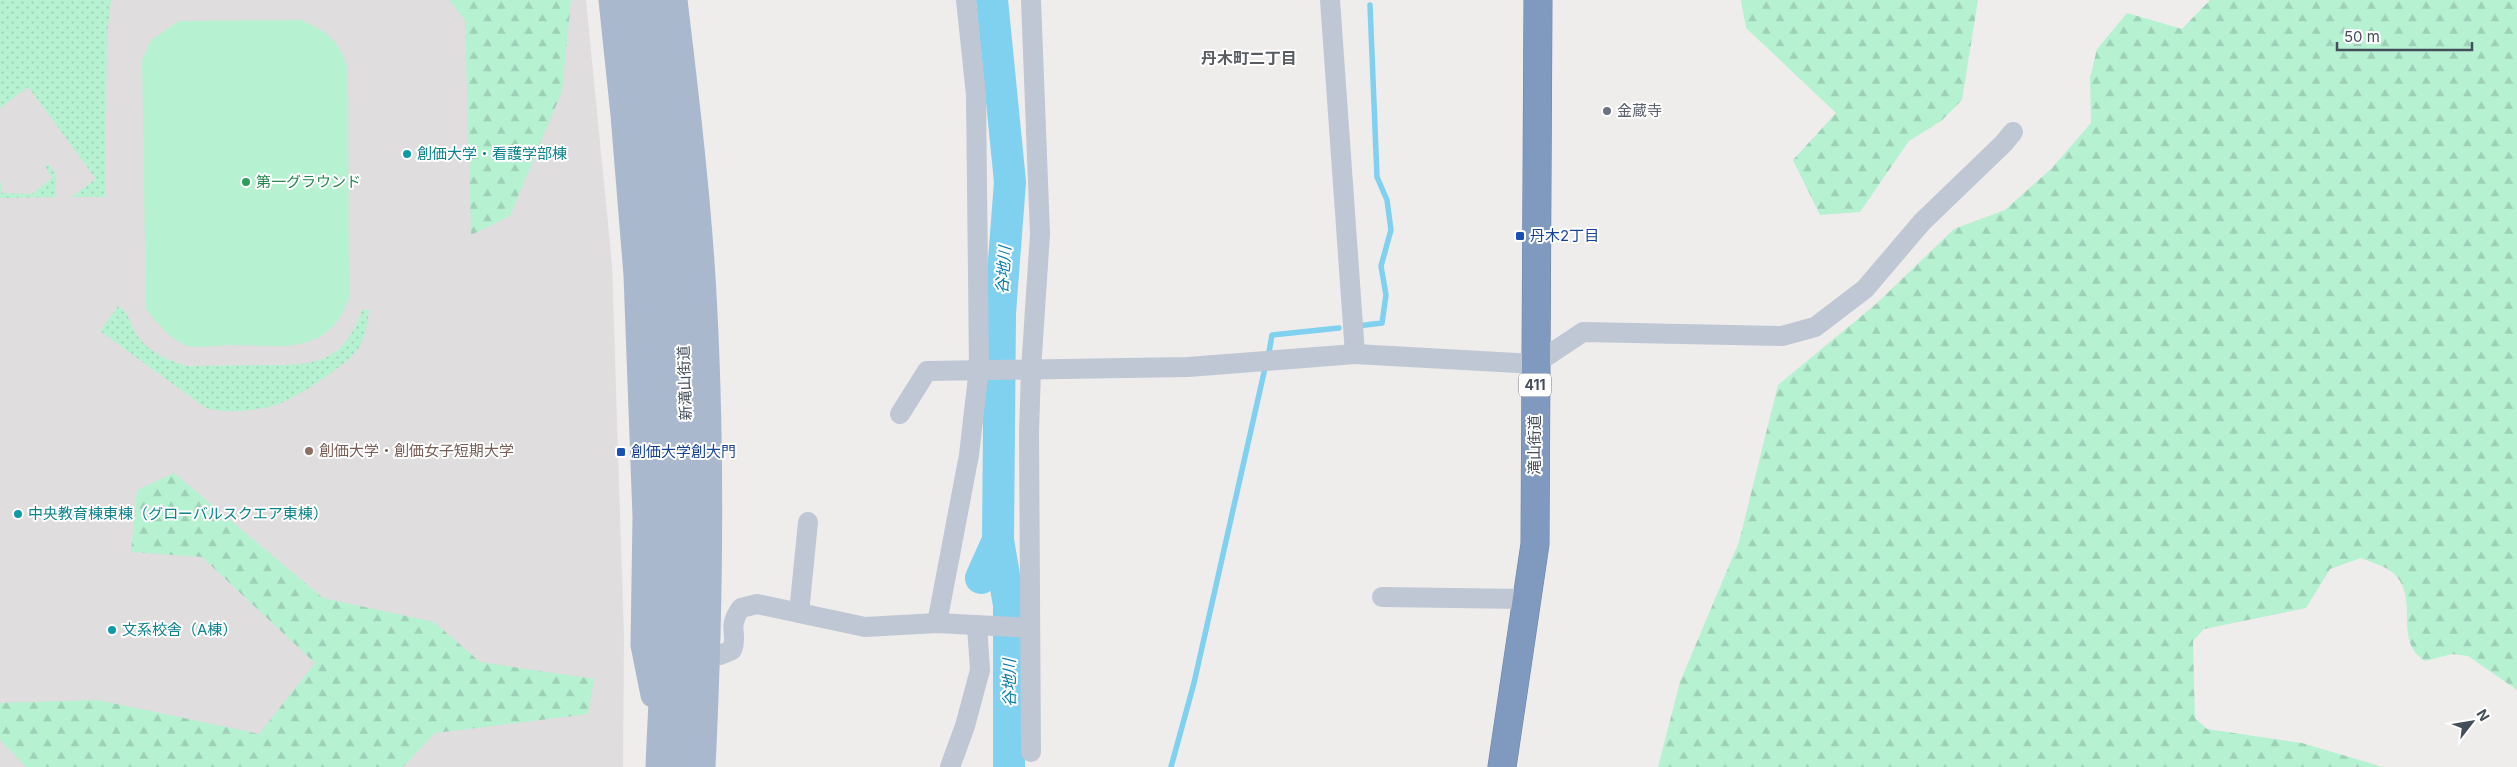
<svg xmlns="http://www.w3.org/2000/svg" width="2517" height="767" viewBox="0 0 2517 767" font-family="Inter,'Noto Sans JP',sans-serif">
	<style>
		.education { fill: #e0ddde }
		.grass { fill: url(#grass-dots) }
		.forest { fill: url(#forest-firs) }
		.garden { fill: #b6f1d2 }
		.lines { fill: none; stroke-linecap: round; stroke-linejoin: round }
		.stream { stroke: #80d0f0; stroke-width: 5.5 }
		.river { stroke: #80d0f0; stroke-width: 32 }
		.highway-casing { stroke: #6b84aa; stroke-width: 29 }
		.minor { stroke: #bec7d3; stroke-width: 20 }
		.major { stroke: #a9b8cd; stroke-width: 25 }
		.highway { stroke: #8099bf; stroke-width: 28 }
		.worship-dot { fill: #6b7280; stroke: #fff; stroke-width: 2 }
		.culture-dot { fill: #0f9aa8; stroke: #fff; stroke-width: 2 }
		.leisure-dot { fill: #2e9e5b; stroke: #fff; stroke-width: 2 }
		.transit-dot { fill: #1a4fb4; stroke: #fff; stroke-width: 2 }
		.education-dot { fill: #8d6e63; stroke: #fff; stroke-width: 2 }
		.labels { text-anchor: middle; stroke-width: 4; stroke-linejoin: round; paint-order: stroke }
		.shield { fill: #fff; stroke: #7b838c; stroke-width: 1 }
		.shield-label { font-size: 14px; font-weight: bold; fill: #434e5a }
		.worship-label { font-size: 15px; fill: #5b616d; stroke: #fff; text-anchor: start }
		.culture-label { font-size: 15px; fill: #0d838f; stroke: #fff; text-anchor: start }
		.leisure-label { font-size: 15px; fill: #27864d; stroke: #fff; text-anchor: start }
		.transit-label { font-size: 15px; fill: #164399; stroke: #fff; text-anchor: start }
		.street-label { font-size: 15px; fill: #434e5a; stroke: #fff }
		.education-label { font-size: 15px; fill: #785e54; stroke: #fff; text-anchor: start }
		.neighbourhood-label { font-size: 16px; font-weight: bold; fill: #585c61; stroke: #fff }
		.water-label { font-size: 16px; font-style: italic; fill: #047bac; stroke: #fff }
	</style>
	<defs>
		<pattern id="grass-dots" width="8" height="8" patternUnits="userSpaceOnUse" patternTransform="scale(1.25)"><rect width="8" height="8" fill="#b6f1d2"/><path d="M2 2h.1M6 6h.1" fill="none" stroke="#9ed0b7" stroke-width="1.8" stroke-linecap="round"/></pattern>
		<pattern id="forest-firs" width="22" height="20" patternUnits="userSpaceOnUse" patternTransform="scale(1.25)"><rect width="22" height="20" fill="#b6f1d2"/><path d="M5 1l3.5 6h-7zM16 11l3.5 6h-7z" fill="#9ed0b7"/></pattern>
	</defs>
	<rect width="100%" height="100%" fill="#efecec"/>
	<path class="education" d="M 0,0 L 586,0 L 612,264 L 624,639 L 623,767 L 0,767 Z"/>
	<g class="grass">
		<path d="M 0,0 L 111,0 L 107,35 L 105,197 L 71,197 L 96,179 L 28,87 L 0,108 Z"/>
		<path d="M 49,164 L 56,175 L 55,197 L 0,198 L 0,180 L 2,193 L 32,194 L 52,178 L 45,166 Z"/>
		<path d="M 118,306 C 129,312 129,321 135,332 C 146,351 167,361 188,366 C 212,366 237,365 261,365 C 313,365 342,366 362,310 L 369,310 C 367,324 366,339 357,350 C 345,366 300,395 281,403 C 265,410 218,416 203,406 L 100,331 Z"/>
	</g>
	<g class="forest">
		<path d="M 449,0 L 571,0 L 562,91 L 510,216 L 471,235 L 465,20 Z"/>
		<path d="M 1741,0 L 1978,0 L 1962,100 L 1941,121 L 1909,141 L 1860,212 L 1820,215 L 1793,160 L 1836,113 L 1746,28 Z"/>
		<path d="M 2210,0 L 2517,0 L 2517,690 L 2468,656 L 2452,654 L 2425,661 C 2392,640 2421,597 2393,573 C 2386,566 2370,562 2361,558 L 2330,569 L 2306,608 L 2204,629 L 2193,641 L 2195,718 L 2207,729 L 2302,743 L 2383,767 L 1658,767 L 1680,682 L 1739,542 L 1778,385 L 1876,304 L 1954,229 L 2005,210 L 2052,168 L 2091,123 L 2090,78 L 2097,49 L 2127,13 L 2182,29 Z"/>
		<path d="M 174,473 L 323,598 L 434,622 L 480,662 L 594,679 L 588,714 L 435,733 L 403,767 L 26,767 L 0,740 L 0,703 L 98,700 L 259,734 L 315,663 L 202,557 L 131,552 L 137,490 Z"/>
	</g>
	<path class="garden" d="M 301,20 C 328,32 337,39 348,67 L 349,298 C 328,357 283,345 230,345 C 220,345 194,349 185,345 C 168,338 157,322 146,309 L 142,60 L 151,40 L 179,21 Z"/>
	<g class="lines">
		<g class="stream">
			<path d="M 1357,326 L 1382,323 L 1386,295 L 1381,266 L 1391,230 L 1387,200 L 1377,177 L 1370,5"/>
			<path d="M 1268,358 L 1272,335 L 1339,328"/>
			<path d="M 1171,767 L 1194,683 L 1265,368"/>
		</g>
		<g class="river">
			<path d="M 998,540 L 1009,605 L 1009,767"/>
			<path d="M 981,578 L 998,540 L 1000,313 L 1010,182 L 992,0"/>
		</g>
		<g class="highway-casing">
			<path id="highway" d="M 1502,767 L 1535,544 L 1538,0"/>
		</g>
		<g class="minor">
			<path d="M 1031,0 L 1040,234 L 1031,370 L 1029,433 L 1031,752"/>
			<path d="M 1330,0 L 1355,354"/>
			<path d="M 900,414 L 927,371 L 1188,367 L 1355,354 L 1535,364 L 1583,332 L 1782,336 L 1815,327 L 1865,289 L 1922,222 L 2003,144 L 2013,132"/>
			<path d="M 1382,597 L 1527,599"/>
			<path d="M 799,613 L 808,522"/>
			<path d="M 937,623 L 969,455 L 979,368 L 976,95 L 966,0"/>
			<path d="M 708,652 L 720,655 L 732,650 C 739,633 726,629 741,608 L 757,604 L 865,627 L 937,623 L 1030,628"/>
			<path d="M 950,767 L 965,726 L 980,670 L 977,625"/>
		</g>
		<g class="major">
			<path d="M 611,0 L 623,115 L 636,275 L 645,517 L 643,645 L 653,695"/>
			<path d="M 632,0 C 655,197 667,395 665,593 C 665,651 660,709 658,767"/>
			<path d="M 655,0 C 672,156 687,313 688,470 C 689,569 686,668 681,767"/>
			<path d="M 675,0 C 686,92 697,184 703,277 C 713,440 711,604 703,767"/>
		</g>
		<use href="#highway" class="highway"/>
	</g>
	<circle class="worship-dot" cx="1607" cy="111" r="5"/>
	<g class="culture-dot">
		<circle cx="407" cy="154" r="5"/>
		<circle cx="18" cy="514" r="5"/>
		<circle cx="112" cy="630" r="5"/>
	</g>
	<circle class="leisure-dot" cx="246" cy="182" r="5"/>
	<g class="transit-dot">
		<rect x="1515" y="231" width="10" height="10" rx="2.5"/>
		<rect x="616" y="447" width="10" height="10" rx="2.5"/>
	</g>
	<circle class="education-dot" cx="309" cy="451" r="5"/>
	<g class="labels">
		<rect class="shield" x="1519" y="373.5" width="32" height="23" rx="4"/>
		<g class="shield-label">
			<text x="1535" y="390">411</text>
		</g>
		<g class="worship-label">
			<text x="1617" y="116">金蔵寺</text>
		</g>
		<g class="culture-label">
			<text x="417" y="159">創価大学・看護学部棟</text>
			<text x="28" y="519">中央教育棟東棟（グローバルスクエア東棟）</text>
			<text x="122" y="635">文系校舎（A棟）</text>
		</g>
		<g class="leisure-label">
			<text x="256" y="187">第一グラウンド</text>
		</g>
		<g class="transit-label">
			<text x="1530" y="241">丹木2丁目</text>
			<text x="631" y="457">創価大学創大門</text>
		</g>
		<g class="street-label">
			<text transform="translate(685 383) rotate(-92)" y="5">新滝山街道</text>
			<text transform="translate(1535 445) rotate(-90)" y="5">滝山街道</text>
		</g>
		<g class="education-label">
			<text x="319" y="456">創価大学・創価女子短期大学</text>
		</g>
		<g class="neighbourhood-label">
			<text x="1249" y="64">丹木町二丁目</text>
		</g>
		<g class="water-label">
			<text transform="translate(1003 270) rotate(-86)" y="6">谷地川</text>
			<text transform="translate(1009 683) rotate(-90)" y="6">谷地川</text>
		</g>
	</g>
	<g transform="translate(2472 722) rotate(59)" stroke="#ffffff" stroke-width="4" paint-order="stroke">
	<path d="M0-4L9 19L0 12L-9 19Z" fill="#434e5a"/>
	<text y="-8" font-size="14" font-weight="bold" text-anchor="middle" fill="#434e5a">N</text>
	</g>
	<path d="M2337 42v8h135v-8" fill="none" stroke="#434e5a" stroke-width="2.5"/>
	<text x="2344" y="42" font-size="15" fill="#434e5a" stroke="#ffffff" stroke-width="4" paint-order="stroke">50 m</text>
</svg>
